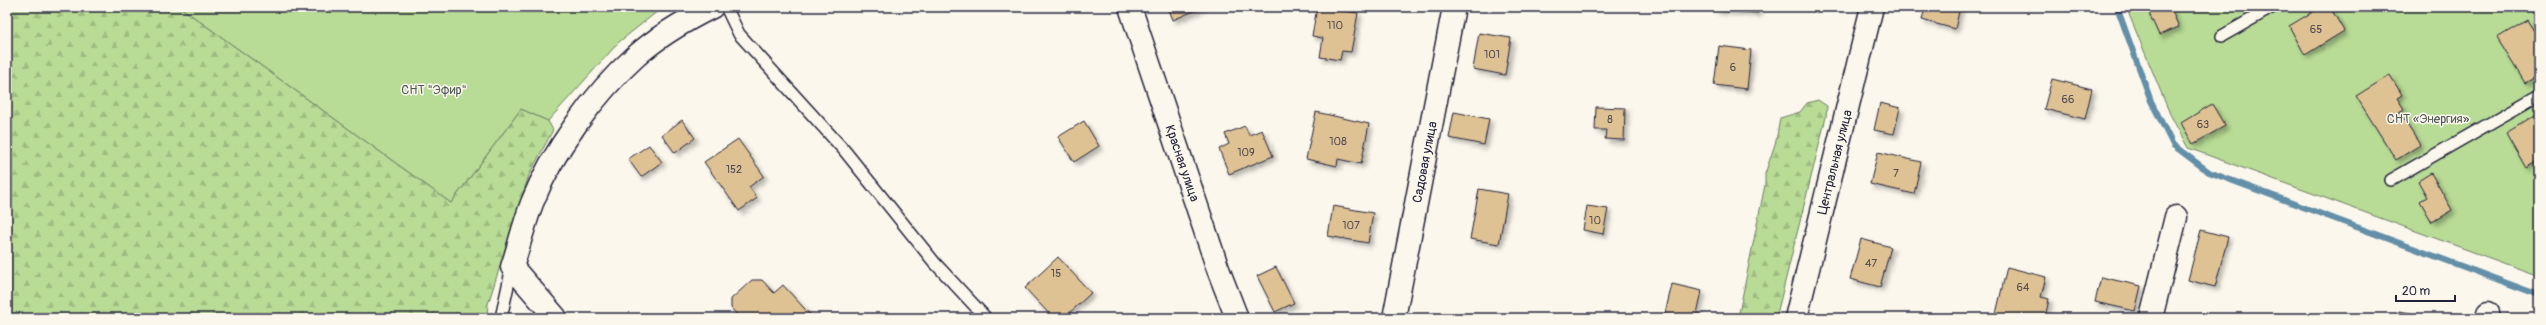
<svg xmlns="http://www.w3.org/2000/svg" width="2546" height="325" viewBox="0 0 2546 325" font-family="Pangolin,sans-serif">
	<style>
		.forest { fill: url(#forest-firs); stroke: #6d7e68 }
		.garden { fill: #b8db95; stroke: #6d7e68 }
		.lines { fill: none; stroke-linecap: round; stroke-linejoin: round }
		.stream { stroke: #648fa8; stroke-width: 6 }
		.building { fill: #dfc293; stroke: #22223b; filter: url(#shadow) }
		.lane-casing { stroke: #22223b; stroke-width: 14 }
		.street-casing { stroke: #22223b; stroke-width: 25 }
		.lane { stroke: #fbf7ec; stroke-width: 11 }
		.street { stroke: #fbf7ec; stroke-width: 22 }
		.labels { text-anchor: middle; stroke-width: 3; stroke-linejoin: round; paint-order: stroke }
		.number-label { font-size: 11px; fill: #514a51 }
		.park-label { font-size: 13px; fill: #4f5a56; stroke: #fbf7ec }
		.street-label { font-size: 13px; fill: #22223b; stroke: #fbf7ec }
	</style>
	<defs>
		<pattern id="forest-firs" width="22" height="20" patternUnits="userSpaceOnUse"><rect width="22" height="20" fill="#b8db95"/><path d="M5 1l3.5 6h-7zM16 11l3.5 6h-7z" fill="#9ebc81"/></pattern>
		<filter id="shadow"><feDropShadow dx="3.5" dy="3.5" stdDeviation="2" flood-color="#0004"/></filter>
	</defs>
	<rect width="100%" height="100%" fill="#fbf7ec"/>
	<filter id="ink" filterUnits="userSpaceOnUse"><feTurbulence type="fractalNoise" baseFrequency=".025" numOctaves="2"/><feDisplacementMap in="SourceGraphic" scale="8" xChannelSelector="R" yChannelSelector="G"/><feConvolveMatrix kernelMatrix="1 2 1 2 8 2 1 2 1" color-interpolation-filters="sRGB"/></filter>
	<g filter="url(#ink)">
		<g class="forest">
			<path d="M 7,7 L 180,7 L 451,203 L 521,109 L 548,121 L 553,130 L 529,175 L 488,304 L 487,318 L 7,318 Z"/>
			<path d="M 1818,100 L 1827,106 L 1826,117 L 1776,318 L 1738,318 L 1765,185 L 1765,174 L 1776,141 L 1780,118 L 1800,112 L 1807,103 Z"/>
		</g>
		<g class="garden">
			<path d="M 180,7 L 663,7 L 619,42 L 548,121 L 521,109 L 451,203 Z"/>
			<path d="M 2126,7 L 2539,7 L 2539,276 L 2188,148 L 2170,114 Z"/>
		</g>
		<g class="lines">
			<path class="stream" d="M 2117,7 L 2151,101 L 2173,145 L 2209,172 L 2539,295"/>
		</g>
		<g class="building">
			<path d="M 1168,7 L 1203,7 L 1173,20 Z"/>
			<path d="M 1317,7 L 1358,13 L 1351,52 L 1342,51 L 1340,60 L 1320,57 L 1323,38 L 1312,36 Z"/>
			<path d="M 1716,7 L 1758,7 L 1758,13 L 1715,10 Z"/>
			<path d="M 1925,7 L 1960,7 L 1955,29 L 1922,20 Z"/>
			<path d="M 2156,7 L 2170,7 L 2179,27 L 2159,35 L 2148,11 Z"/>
			<path d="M 2321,7 L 2330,7 L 2344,31 L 2305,55 L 2289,26 Z"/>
			<path d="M 2527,20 L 2539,39 L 2539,75 L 2525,83 L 2497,38 Z"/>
			<path d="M 1479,33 L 1511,38 L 1505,75 L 1473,69 Z"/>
			<path d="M 1719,46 L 1751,50 L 1747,89 L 1714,85 Z"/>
			<path d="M 2390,75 L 2402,95 L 2397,98 L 2404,109 L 2399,112 L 2420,145 L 2396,160 L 2356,96 Z"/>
			<path d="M 2052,79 L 2092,89 L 2085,119 L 2044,109 Z"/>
			<path d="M 1880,103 L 1900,108 L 1894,134 L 1874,130 Z"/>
			<path d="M 2212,104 L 2225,126 L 2193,144 L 2181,123 Z"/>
			<path d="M 1596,107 L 1625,108 L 1624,140 L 1605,139 L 1606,130 L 1595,130 Z"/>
			<path d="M 1316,112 L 1369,124 L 1361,164 L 1338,159 L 1337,166 L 1306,159 Z"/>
			<path d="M 1454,112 L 1489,119 L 1484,145 L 1449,138 Z"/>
			<path d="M 2539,113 L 2539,160 L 2526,168 L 2506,133 Z"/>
			<path d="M 682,120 L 695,138 L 675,153 L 662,135 Z"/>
			<path d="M 1084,121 L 1099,146 L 1074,162 L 1058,137 Z"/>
			<path d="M 1245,126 L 1249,135 L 1262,130 L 1273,156 L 1229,174 L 1219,149 L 1229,144 L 1225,134 Z"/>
			<path d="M 738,139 L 764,176 L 749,187 L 757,198 L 739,211 L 704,162 Z"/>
			<path d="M 649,145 L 662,162 L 641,177 L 628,159 Z"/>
			<path d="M 1878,152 L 1921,162 L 1914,194 L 1870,184 Z"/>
			<path d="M 2431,173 L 2452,210 L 2432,222 L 2420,201 L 2427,197 L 2418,181 Z"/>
			<path d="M 1479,189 L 1508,194 L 1499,244 L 1470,239 Z"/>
			<path d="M 1333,206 L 1373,213 L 1368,243 L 1328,236 Z"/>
			<path d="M 1587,206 L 1608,209 L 1603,234 L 1583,230 Z"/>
			<path d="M 2201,230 L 2228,237 L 2215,287 L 2188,280 Z"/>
			<path d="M 1861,239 L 1891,247 L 1880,287 L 1850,279 Z"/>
			<path d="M 1058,257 L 1091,293 L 1064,318 L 1053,318 L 1025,288 Z"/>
			<path d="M 1276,267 L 1294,303 L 1275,312 L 1257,276 Z"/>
			<path d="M 2007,267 L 2046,277 L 2041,297 L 2049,299 L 2045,318 L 1995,318 Z"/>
			<path d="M 2101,277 L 2141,286 L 2135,311 L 2095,302 Z"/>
			<path d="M 752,280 L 762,280 L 774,293 L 783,285 L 813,318 L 740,318 L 731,308 L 731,299 Z"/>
			<path d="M 1672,284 L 1702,291 L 1696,318 L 1664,318 Z"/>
			<path d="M 2399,311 L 2436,318 L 2398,318 Z"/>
			<path d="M 2507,314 L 2521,318 L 2506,318 Z"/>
		</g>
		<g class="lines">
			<g class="lane-casing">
				<g id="lane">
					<path d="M 726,7 L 739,34 L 844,150 L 934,262 L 986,318"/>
					<path d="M 2222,36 L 2273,7"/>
					<path d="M 2391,180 L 2539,95"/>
					<path d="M 501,318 L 512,267"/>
				</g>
			</g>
			<g class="street-casing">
				<g id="street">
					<path d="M 1130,7 L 1218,269 L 1237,318"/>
					<path d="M 556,318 L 512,267 C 519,246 524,224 532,203 C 552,152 594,94 635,57 C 657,37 686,20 712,7"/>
					<path d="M 1394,318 L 1454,7"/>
					<path d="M 1796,318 L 1872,7"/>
					<path d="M 2151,318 L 2176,217"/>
					<path d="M 2487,318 L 2488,313"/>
				</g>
			</g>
			<use href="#lane" class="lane"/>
			<use href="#street" class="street"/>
		</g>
	</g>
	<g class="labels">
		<g class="number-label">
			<text x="1335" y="29">110</text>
			<text x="2316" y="33">65</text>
			<text x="1492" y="58">101</text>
			<text x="1733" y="71">6</text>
			<text x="2068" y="103">66</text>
			<text x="1610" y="123">8</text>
			<text x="2203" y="128">63</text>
			<text x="1338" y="145">108</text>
			<text x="1246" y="156">109</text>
			<text x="734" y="173">152</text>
			<text x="1896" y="177">7</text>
			<text x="1595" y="224">10</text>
			<text x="1351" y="229">107</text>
			<text x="1871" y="267">47</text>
			<text x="1056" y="277">15</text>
			<text x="2023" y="291">64</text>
		</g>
		<g class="park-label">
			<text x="434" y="94">СНТ "Эфир"</text>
			<text x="2428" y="123">СНТ «Энергия»</text>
		</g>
		<g class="street-label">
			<text transform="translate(1424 162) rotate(-79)" y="5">Садовая улица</text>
			<text transform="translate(1834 162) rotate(-76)" y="5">Центральная улица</text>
			<text transform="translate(1183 163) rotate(71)" y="5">Красная улица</text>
		</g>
	</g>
	<rect width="2546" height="325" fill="none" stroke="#fbf7ec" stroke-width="24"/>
	<rect x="12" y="12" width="2522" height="301" fill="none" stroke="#22223b" stroke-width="1.5" filter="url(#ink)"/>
	<path d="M2396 295v6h59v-6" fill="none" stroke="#22223b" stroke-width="2"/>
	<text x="2402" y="295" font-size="12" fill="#22223b" stroke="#fbf7ec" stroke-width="3" paint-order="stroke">20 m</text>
</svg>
